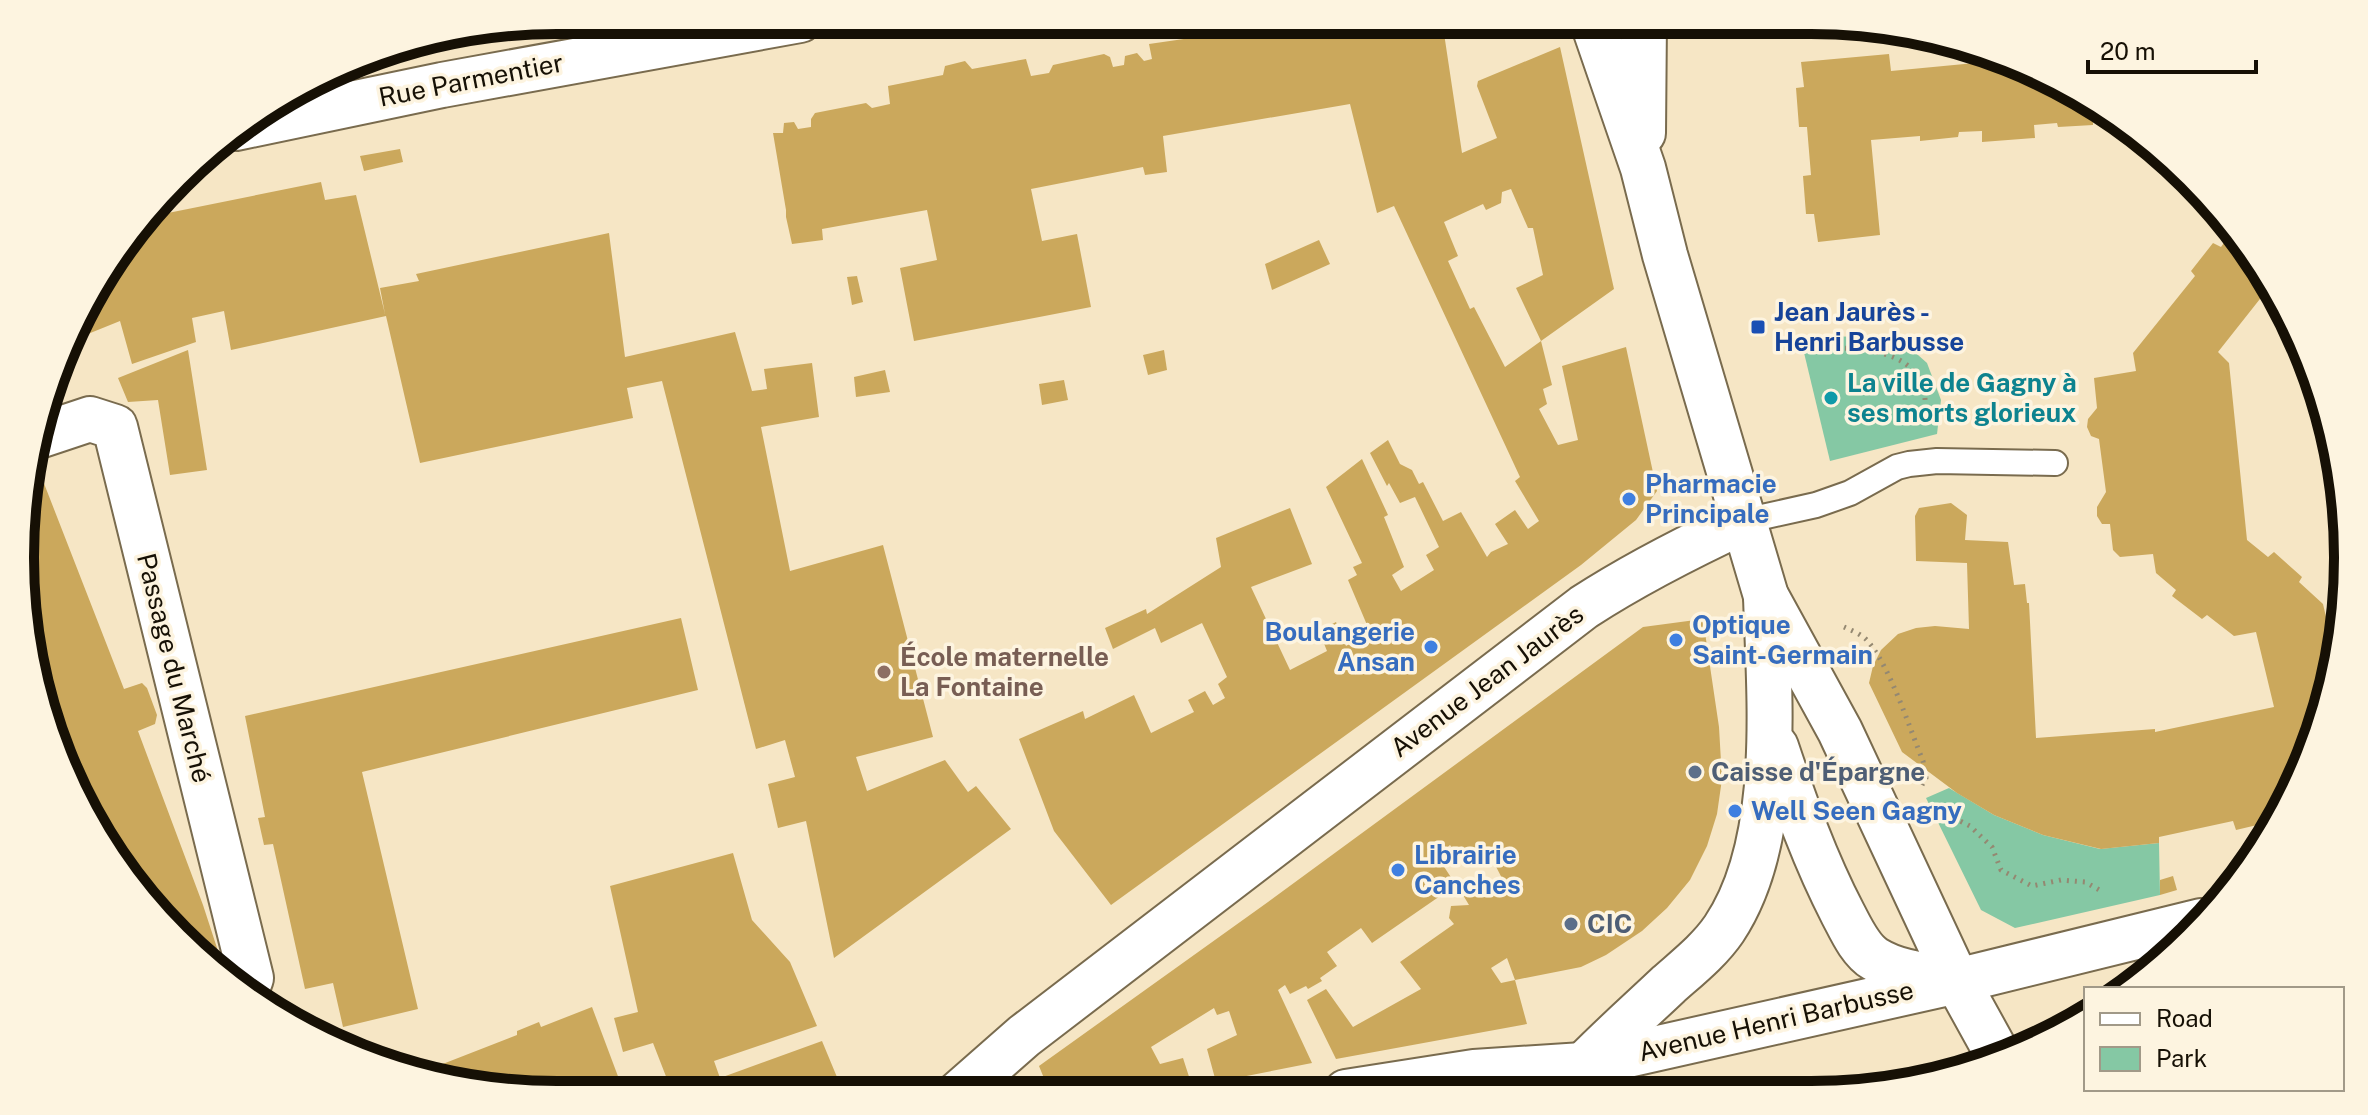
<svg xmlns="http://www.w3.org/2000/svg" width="2368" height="1115" viewBox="0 0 2368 1115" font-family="'Public Sans',sans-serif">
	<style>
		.green { fill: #85c8a4 }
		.building { fill: #cba85c }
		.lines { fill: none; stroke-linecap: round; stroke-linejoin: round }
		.service-casing { stroke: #796b4e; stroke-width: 28 }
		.minor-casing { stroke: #796b4e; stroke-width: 48 }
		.tertiary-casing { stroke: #796b4e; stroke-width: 48 }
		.secondary-casing { stroke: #796b4e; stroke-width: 48 }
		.primary-casing { stroke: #796b4e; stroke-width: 48 }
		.path { stroke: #948871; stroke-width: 5; stroke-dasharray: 2 6; stroke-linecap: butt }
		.service { stroke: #fff; stroke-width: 24 }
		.minor { stroke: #fff; stroke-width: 44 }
		.tertiary { stroke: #fff; stroke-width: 44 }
		.secondary { stroke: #fff; stroke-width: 44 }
		.primary { stroke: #fff; stroke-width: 44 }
		.transit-dot { fill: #1a4fb4; stroke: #fdf4e0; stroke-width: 3 }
		.culture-dot { fill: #0f9aa8; stroke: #fdf4e0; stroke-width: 3 }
		.shop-dot { fill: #3f7fe0; stroke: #fdf4e0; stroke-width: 3 }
		.education-dot { fill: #8d6e63; stroke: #fdf4e0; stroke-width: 3 }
		.service-dot { fill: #5c6f8a; stroke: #fdf4e0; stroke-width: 3 }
		.labels { text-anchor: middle; stroke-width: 7; stroke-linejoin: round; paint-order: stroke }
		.street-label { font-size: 26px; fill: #161005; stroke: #fdf4e0 }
		.transit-label { font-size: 26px; font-weight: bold; fill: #164399; stroke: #fdf4e0; text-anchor: start }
		.culture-label { font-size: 26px; font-weight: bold; fill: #0d838f; stroke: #fdf4e0; text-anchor: start }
		.shop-label { font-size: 26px; font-weight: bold; fill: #366cbe; stroke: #fdf4e0; text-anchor: start }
		.education-label { font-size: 26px; font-weight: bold; fill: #785e54; stroke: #fdf4e0; text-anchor: start }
		.service-label { font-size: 26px; font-weight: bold; fill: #4e5e75; stroke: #fdf4e0; text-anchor: start }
		.rim { fill: none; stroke: #161005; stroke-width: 10 }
	</style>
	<rect width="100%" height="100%" fill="#f6e6c5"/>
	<g class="green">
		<path d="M 1800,336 L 1878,337 L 1909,347 L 1927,363 L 1941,400 L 1937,434 L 1830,461 Z"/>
		<path d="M 1949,788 L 1994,815 L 2043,835 L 2100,849 L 2159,843 L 2160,895 L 2015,928 L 1981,910 L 1926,798 Z"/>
	</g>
	<g class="building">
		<path d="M 1316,20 L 1442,20 L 1462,153 L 1497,138 L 1477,86 L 1478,81 L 1560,47 L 1614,289 L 1541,341 L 1516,288 L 1543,275 L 1533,228 L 1528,228 L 1511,189 L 1502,192 L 1501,203 L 1486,210 L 1483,204 L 1444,222 L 1458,256 L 1448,261 L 1470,309 L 1474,307 L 1505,367 L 1541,341 L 1552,385 L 1543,389 L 1547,404 L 1539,409 L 1558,445 L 1578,440 L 1562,366 L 1626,347 L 1657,491 L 1636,520 L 1581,565 L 1111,905 L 1054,831 L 1019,739 L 1083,711 L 1085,719 L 1134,695 L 1151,733 L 1194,712 L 1188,700 L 1205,691 L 1213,705 L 1225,698 L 1218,684 L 1227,677 L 1202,623 L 1161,643 L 1155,628 L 1113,649 L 1105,628 L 1146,609 L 1147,614 L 1221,567 L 1216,538 L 1290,508 L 1312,564 L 1251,587 L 1290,670 L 1327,651 L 1319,631 L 1336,622 L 1346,646 L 1370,632 L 1348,580 L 1357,575 L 1353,567 L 1362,563 L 1326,487 L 1362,459 L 1388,515 L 1384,517 L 1404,567 L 1392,575 L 1401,591 L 1434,570 L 1426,555 L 1439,547 L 1415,497 L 1400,503 L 1389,483 L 1387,486 L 1370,453 L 1388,440 L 1400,464 L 1412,470 L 1419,484 L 1423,482 L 1443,521 L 1461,512 L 1487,557 L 1491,552 L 1508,544 L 1495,524 L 1515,510 L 1528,529 L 1539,521 L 1515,481 L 1520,477 L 1394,206 L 1377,213 L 1350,104 L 1163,136 L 1167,172 L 1145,175 L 1143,167 L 1031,189 L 1042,241 L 1077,234 L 1091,307 L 914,341 L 900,268 L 937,260 L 927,210 L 822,229 L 823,240 L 792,244 L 786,217 L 786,210 L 773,133 L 783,133 L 784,123 L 794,122 L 798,129 L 811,127 L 811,119 L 815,113 L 866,103 L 872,108 L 890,104 L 888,86 L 943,75 L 945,66 L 965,61 L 972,69 L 1026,59 L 1031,76 L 1049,73 L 1053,65 L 1104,54 L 1110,57 L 1113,67 L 1124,65 L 1125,56 L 1137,53 L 1144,61 L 1152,59 L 1149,44 Z"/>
		<path d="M 1974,48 L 2017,61 L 2109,111 L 2117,117 L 2093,119 L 2093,125 L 2058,127 L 2057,123 L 2034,125 L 2035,138 L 1982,142 L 1982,131 L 1959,132 L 1958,137 L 1920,141 L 1920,136 L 1871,140 L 1880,235 L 1818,242 L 1814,214 L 1806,214 L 1803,176 L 1811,175 L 1807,127 L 1799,127 L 1796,88 L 1804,87 L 1801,62 L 1889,54 L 1891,71 L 1975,63 Z"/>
		<path d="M 400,149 L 403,162 L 364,171 L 360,156 Z"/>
		<path d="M 321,182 L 325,200 L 356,195 L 385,314 L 380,288 L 419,281 L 416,274 L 609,233 L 625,357 L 735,332 L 752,391 L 767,389 L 764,369 L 812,363 L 819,417 L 761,427 L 790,571 L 883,545 L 933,737 L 856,757 L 867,791 L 945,760 L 968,792 L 976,786 L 1011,829 L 834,958 L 806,821 L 778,828 L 768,784 L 795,777 L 785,740 L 756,749 L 662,381 L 627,388 L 633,418 L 420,463 L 386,316 L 231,350 L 224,311 L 192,318 L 196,342 L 132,364 L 120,321 L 73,340 L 92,288 L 141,221 L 163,214 Z"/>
		<path d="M 2233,230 L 2258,259 L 2271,285 L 2218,352 L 2229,363 L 2247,540 L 2268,557 L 2274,552 L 2302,577 L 2299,582 L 2323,604 L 2337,664 L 2307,764 L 2280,811 L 2275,812 L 2276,817 L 2274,821 L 2236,830 L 2233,821 L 2159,837 L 2159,843 L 2101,849 L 2043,835 L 1994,815 L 1957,793 L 1902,752 L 1869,683 L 1873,666 L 1881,650 L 1898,634 L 1916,628 L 1935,626 L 1969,629 L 1967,563 L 1916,561 L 1915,516 L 1919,508 L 1951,503 L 1967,515 L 1965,540 L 2008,542 L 2014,585 L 2025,584 L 2027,603 L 2029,603 L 2036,738 L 2155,729 L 2155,732 L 2274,707 L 2256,632 L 2234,636 L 2207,615 L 2202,619 L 2172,596 L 2176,590 L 2156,573 L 2153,554 L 2120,557 L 2113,550 L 2110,524 L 2102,524 L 2097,516 L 2097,507 L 2106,492 L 2099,439 L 2091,436 L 2087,427 L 2088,419 L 2097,408 L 2094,378 L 2136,371 L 2133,353 L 2195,276 L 2191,271 L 2213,243 L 2221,247 Z"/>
		<path d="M 1319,240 L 1330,264 L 1272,290 L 1265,264 Z"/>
		<path d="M 857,276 L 863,302 L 852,305 L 847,277 Z"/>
		<path d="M 188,350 L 207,470 L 170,475 L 158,400 L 128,402 L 118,378 Z"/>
		<path d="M 1164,350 L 1167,370 L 1148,375 L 1143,355 Z"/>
		<path d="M 885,370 L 890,392 L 856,397 L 854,377 Z"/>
		<path d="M 1064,380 L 1068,400 L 1042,405 L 1039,384 Z"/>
		<path d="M 38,468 L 124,689 L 142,683 L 147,688 L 157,715 L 155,724 L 138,731 L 203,905 L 218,951 L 199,958 L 131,884 L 76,796 L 25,627 L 30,471 Z"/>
		<path d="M 681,618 L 698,690 L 362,772 L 418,1009 L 343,1027 L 333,983 L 305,989 L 273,844 L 264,845 L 258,818 L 265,817 L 245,716 Z"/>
		<path d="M 1703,619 L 1719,727 L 1722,779 L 1717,814 L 1707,846 L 1690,880 L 1667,908 L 1642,931 L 1606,955 L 1581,967 L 1515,980 L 1507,958 L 1491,968 L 1501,983 L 1515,980 L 1527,1024 L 1336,1059 L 1307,1000 L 1326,989 L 1353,1027 L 1421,989 L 1400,962 L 1454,924 L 1449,918 L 1451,906 L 1469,905 L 1460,890 L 1476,879 L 1488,896 L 1505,884 L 1491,857 L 1467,867 L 1450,845 L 1437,856 L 1456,885 L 1372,943 L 1361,928 L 1327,952 L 1337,966 L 1320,978 L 1322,981 L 1308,989 L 1306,986 L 1290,994 L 1285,985 L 1278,990 L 1312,1063 L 1216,1082 L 1207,1049 L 1237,1035 L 1229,1011 L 1217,1015 L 1214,1008 L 1151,1047 L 1160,1064 L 1183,1058 L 1192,1086 L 1160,1093 L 1050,1093 L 1039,1066 L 1268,902 L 1643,627 Z"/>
		<path d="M 733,853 L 752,920 L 790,962 L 817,1026 L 714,1061 L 720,1078 L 822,1041 L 844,1094 L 669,1095 L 676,1092 L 667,1079 L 653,1043 L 623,1052 L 614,1018 L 638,1012 L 610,886 Z"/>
		<path d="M 2173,876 L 2177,890 L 2160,895 L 2160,880 Z"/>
		<path d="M 592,1007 L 625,1095 L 557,1095 L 452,1085 L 417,1074 L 517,1035 L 517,1031 L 539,1022 L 541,1027 Z"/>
	</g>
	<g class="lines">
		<g class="service-casing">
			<path id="service" d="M 1744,521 L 1816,505 L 1850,493 L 1897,467 L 1909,464 L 1937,461 L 2055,463"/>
		</g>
		<g class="minor-casing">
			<g id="minor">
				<path d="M 36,437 L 90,419 L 115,427 L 251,978 L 247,989"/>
				<path d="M 1346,1092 L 1474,1072 L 1583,1065"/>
				<path d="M 958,1094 L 1024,1036 L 1584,607 C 1635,574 1688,547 1744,521"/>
			</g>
		</g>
		<g class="tertiary-casing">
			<g id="tertiary">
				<path d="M 1776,747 C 1795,804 1815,860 1843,914 C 1851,929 1860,950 1875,959 C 1896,972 1923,975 1947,979"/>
				<path d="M 1583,1065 L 1957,981 L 2201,921"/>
				<path d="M 1559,1091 C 1593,1053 1631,1020 1668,985 C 1687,968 1709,951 1724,929 C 1783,841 1769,698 1766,596"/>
			</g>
		</g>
		<g class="secondary-casing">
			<g id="secondary">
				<path d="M 1592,20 L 1643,168 L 1665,255 L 1766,596 L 1840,731 L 1957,981 L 2000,1059"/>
				<path d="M 1643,133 L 1644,20"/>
			</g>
		</g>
		<g class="primary-casing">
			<path id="primary" d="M 236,128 L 442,85 L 800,20"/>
		</g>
		<g class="path">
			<path d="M 1789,349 C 1844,347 1941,339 1923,423"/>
			<path d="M 1844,627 C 1853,631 1864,635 1870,644 C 1892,672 1909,727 1923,761 L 1926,778 L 1922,785"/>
			<path d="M 1932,807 L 1970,826 L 1992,847 L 2001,870 L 2032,886 L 2061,880 L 2085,882 L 2103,892"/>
		</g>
		<use href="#service" class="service"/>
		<use href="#minor" class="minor"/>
		<use href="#tertiary" class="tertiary"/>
		<use href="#secondary" class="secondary"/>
		<use href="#primary" class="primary"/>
	</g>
	<rect class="transit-dot" x="1750" y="319" width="16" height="16" rx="4"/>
	<circle class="culture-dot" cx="1831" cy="398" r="8"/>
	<g class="shop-dot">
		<circle cx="1629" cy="499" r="8"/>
		<circle cx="1676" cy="640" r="8"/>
		<circle cx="1431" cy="647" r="8"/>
		<circle cx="1735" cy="811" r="8"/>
		<circle cx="1398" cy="870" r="8"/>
	</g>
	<circle class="education-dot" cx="884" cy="672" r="8"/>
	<g class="service-dot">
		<circle cx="1695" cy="772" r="8"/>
		<circle cx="1571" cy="924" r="8"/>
	</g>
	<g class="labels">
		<g class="street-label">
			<text transform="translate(471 80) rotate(-11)" y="9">Rue Parmentier</text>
			<text transform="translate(174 668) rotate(76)" y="9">Passage du Marché</text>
			<text transform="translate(1487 681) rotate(-37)" y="9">Avenue Jean Jaurès</text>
			<text transform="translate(1776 1021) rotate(-13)" y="9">Avenue Henri Barbusse</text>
		</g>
		<g class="transit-label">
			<text x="1774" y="321">Jean Jaurès -<tspan x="1774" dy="30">Henri Barbusse</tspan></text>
		</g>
		<g class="culture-label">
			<text x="1847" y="392">La ville de Gagny à<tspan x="1847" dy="30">ses morts glorieux</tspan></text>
		</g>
		<g class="shop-label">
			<text x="1645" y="493">Pharmacie<tspan x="1645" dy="30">Principale</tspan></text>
			<text x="1692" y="634">Optique<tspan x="1692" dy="30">Saint-Germain</tspan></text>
			<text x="1415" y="641" text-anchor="end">Boulangerie<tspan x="1415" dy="30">Ansan</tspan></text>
			<text x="1751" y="820">Well Seen Gagny</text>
			<text x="1414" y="864">Librairie<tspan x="1414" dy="30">Canches</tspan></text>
		</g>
		<g class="education-label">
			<text x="900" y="666">École maternelle<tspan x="900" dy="30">La Fontaine</tspan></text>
		</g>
		<g class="service-label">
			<text x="1711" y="781">Caisse d'Épargne</text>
			<text x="1587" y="933">CIC</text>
		</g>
	</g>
	<path d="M0 0H2368V1115H0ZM557 34H1811A523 523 0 0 1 2334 557V558A523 523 0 0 1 1811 1081H557A523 523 0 0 1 34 558V557A523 523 0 0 1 557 34Z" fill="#fdf4e0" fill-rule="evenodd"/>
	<path class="rim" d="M557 34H1811A523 523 0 0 1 2334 557V558A523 523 0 0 1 1811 1081H557A523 523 0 0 1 34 558V557A523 523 0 0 1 557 34Z"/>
	<rect x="2084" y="987" width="260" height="104" fill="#fdf4e0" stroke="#a19988" stroke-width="2"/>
	<rect x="2100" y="1013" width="40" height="12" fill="#ffffff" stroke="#a19988" stroke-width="2"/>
	<text x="2156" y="1027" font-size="24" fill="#161005">Road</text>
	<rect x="2100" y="1047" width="40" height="24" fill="#85c8a4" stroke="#a19988" stroke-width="2"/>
	<text x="2156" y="1067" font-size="24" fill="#161005">Park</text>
	<path d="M2088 60v12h168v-12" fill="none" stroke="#161005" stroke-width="4"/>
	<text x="2100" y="60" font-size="24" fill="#161005" stroke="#fdf4e0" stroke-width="6" paint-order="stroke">20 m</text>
</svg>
